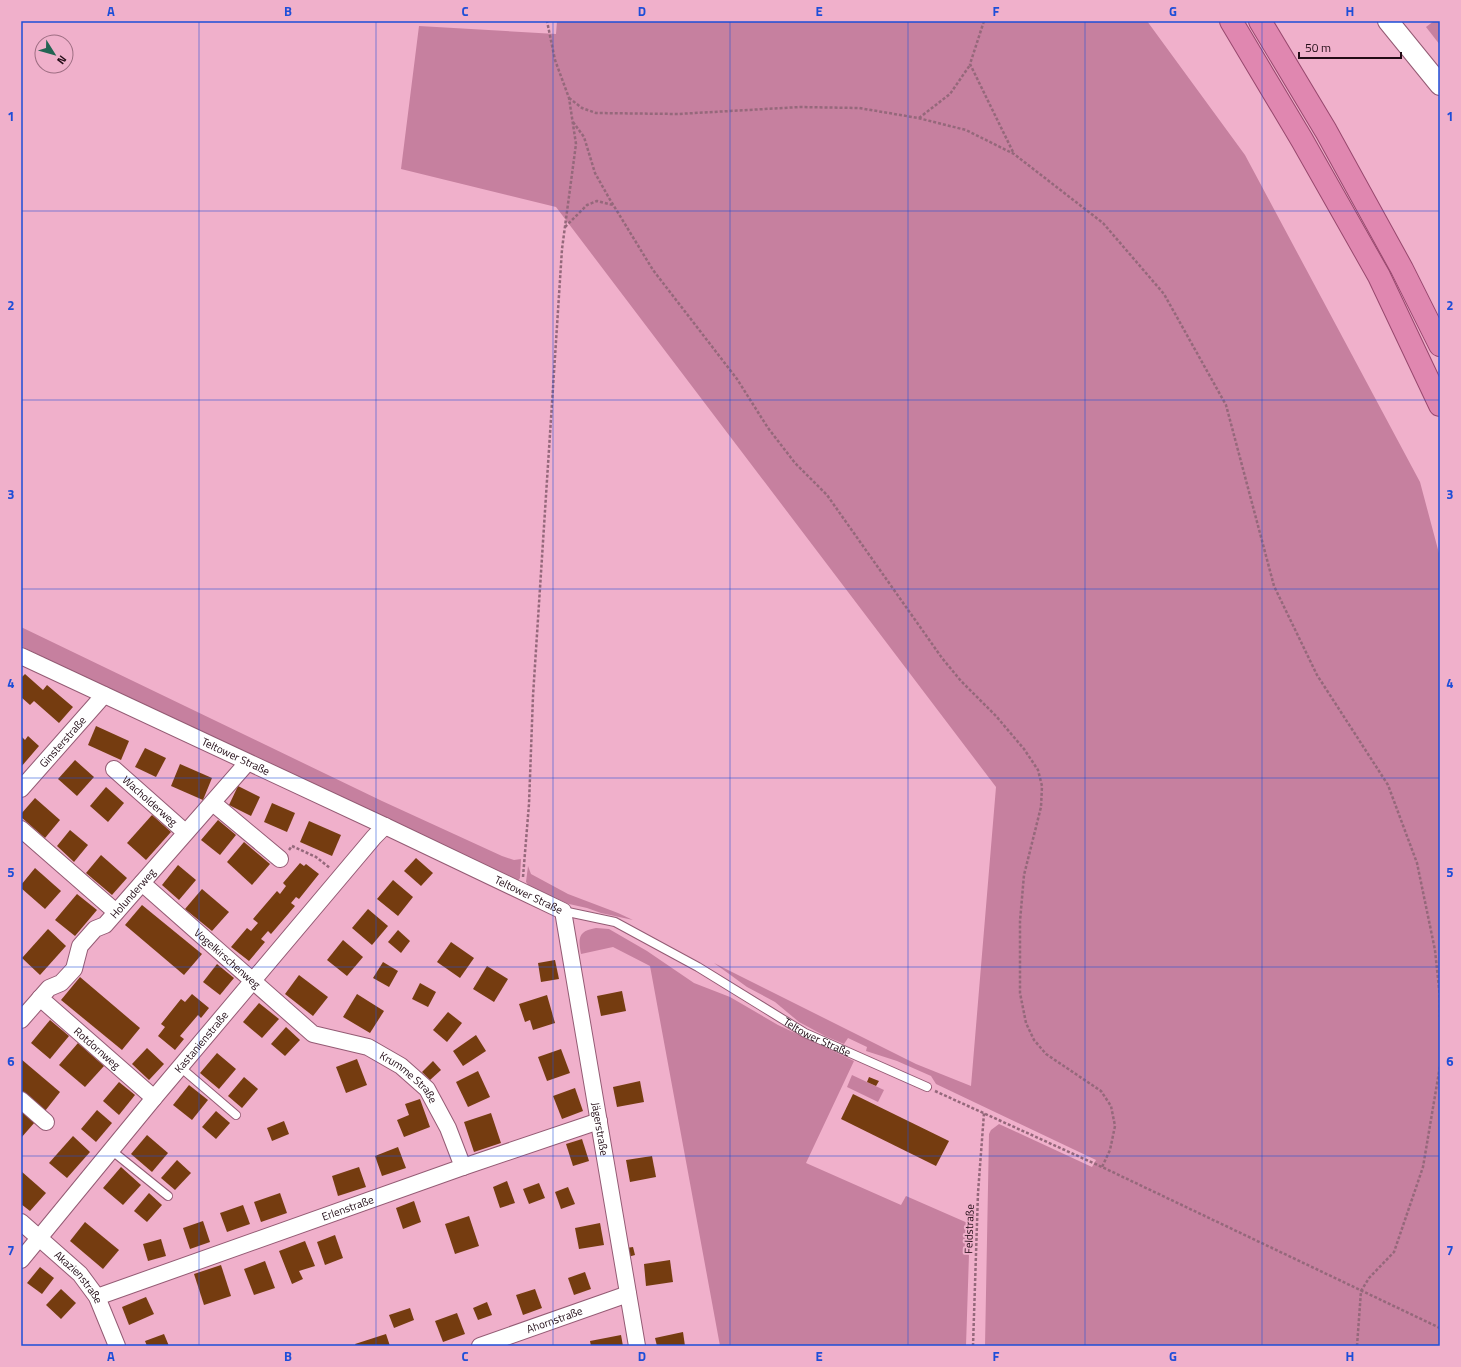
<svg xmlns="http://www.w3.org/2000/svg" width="1461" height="1367" viewBox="0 0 1461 1367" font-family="'Titillium Web',sans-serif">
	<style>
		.green { fill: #c6809f }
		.building { fill: #753c10 }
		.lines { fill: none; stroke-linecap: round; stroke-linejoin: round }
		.service-casing { stroke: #945b74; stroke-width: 10 }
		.minor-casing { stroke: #945b74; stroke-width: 18 }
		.tertiary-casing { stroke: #945b74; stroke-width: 22 }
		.trunk-casing { stroke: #98486e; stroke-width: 24 }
		.path { stroke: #95687b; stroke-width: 2.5; stroke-dasharray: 3 2; stroke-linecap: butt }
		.service { stroke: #fff; stroke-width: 8 }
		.minor { stroke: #fff; stroke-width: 16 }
		.tertiary { stroke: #fff; stroke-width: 20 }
		.trunk { stroke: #e087b0; stroke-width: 22 }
		.grid { fill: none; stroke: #1d4ed8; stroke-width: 1; stroke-opacity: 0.55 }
		.labels { text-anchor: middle; stroke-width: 4; stroke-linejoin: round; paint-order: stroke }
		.street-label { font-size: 11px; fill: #220c16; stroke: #f0b0cb }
		.neatline { fill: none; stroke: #1d4ed8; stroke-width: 1.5 }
		.grid-label { font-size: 13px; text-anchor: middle; font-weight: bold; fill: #1d4ed8 }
	</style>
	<rect width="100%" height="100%" fill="#f0b0cb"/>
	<g class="green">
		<path d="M 557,21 L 1147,21 L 1245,155 L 1420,482 L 1440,557 L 1440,1346 L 985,1346 L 989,1134 L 991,1130 L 999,1124 L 1092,1167 L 1096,1160 L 936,1084 L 931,1076 L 897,1061 L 866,1051 L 867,1047 L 848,1038 L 844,1044 L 825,1036 L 799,1022 L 775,1002 L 747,987 L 714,963 L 916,1064 L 971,1086 L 996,787 L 556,207 L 401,169 L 419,26 L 556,34 Z"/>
		<path d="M 1434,21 L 1440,21 L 1440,45 L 1426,27 Z"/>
		<path d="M 21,627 L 382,801 L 502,856 L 514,860 L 521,859 L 520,878 L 517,882 L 104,687 L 21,646 Z"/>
		<path d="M 528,866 L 531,874 L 568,894 L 618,913 L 633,920 L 601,913 L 587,908 L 569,904 L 529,886 L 526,882 Z"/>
		<path d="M 596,928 L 609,929 L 647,951 L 694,983 L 730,997 L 778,1025 L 854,1061 L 806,1163 L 901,1205 L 906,1196 L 970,1224 L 966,1346 L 720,1346 L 650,966 L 613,947 L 581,954 C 578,938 578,931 596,928 Z"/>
		<path d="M 852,1075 L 884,1090 L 878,1102 L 847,1087 Z"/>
	</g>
	<g class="building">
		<path d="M 25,674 L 43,690 L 47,685 L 73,707 L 59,723 L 34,701 L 30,705 L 21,697 L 21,678 Z"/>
		<path d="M 96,726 L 129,741 L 121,760 L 88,745 Z"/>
		<path d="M 21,736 L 25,740 L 28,736 L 39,746 L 21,767 Z"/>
		<path d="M 145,748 L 166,758 L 156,777 L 135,767 Z"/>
		<path d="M 75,760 L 94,777 L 77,796 L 58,779 Z"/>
		<path d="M 180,764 L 212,778 L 203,800 L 171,786 Z"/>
		<path d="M 238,786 L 260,797 L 251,816 L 229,805 Z"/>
		<path d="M 106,787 L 124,803 L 108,822 L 90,806 Z"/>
		<path d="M 35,798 L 60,820 L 45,838 L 21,817 L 21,814 Z"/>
		<path d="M 272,803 L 295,813 L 287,832 L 264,822 Z"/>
		<path d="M 152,815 L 171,832 L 146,860 L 127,843 Z"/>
		<path d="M 218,820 L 236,835 L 220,855 L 201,840 Z"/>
		<path d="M 309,821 L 341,835 L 332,856 L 300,842 Z"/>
		<path d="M 70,830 L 88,845 L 74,862 L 57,846 Z"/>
		<path d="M 244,842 L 270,864 L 252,885 L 227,862 Z"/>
		<path d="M 101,855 L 127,878 L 112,895 L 86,873 Z"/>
		<path d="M 416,858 L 433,873 L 421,886 L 404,871 Z"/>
		<path d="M 300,863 L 304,866 L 306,864 L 319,874 L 299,899 L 296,897 L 291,903 L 295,906 L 271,934 L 268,931 L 261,939 L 265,942 L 249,961 L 231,947 L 247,928 L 251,931 L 258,923 L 253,919 L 277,891 L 280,894 L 286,886 L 283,883 Z"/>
		<path d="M 178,865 L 196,880 L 179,900 L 162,885 Z"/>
		<path d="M 35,868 L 61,891 L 45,909 L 21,888 L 21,885 Z"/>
		<path d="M 393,880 L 413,897 L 398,916 L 377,899 Z"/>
		<path d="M 202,889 L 229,912 L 212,931 L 185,909 Z"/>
		<path d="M 77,894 L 97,910 L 75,936 L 55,920 Z"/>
		<path d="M 142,905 L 202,954 L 184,975 L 125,925 Z"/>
		<path d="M 368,909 L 388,926 L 372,945 L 352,928 Z"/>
		<path d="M 48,929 L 66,946 L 40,975 L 22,958 Z"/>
		<path d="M 398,930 L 410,941 L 401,953 L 388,942 Z"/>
		<path d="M 343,940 L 363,957 L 347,976 L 327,960 Z"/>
		<path d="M 451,942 L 474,958 L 460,978 L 437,962 Z"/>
		<path d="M 555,960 L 559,979 L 541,982 L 538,963 Z"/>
		<path d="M 383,962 L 398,971 L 389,987 L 373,978 Z"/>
		<path d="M 217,964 L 234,978 L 220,995 L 203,982 Z"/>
		<path d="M 487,966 L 508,979 L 494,1002 L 473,989 Z"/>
		<path d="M 299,975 L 328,997 L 313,1016 L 285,994 Z"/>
		<path d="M 80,977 L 140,1028 L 122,1050 L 61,1000 Z"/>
		<path d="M 420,983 L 436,992 L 428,1007 L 412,999 Z"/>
		<path d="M 622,991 L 626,1011 L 601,1016 L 597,996 Z"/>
		<path d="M 192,994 L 209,1008 L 201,1018 L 198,1015 L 180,1036 L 184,1039 L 175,1050 L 158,1036 L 165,1027 L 161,1024 L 181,999 L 185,1002 Z"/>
		<path d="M 357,994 L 384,1011 L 370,1033 L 343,1017 Z"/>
		<path d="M 547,995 L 555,1023 L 533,1030 L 530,1020 L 525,1022 L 519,1004 Z"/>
		<path d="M 259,1003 L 279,1019 L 262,1038 L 243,1022 Z"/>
		<path d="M 448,1012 L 462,1023 L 447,1042 L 433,1030 Z"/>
		<path d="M 50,1020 L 69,1036 L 50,1059 L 31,1043 Z"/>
		<path d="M 286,1027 L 300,1040 L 285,1056 L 271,1044 Z"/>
		<path d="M 476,1035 L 486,1051 L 463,1066 L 453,1051 Z"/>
		<path d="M 78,1043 L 104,1066 L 85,1087 L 59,1065 Z"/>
		<path d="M 147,1048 L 164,1064 L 149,1080 L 132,1064 Z"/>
		<path d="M 561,1049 L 570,1073 L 547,1081 L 538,1057 Z"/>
		<path d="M 217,1053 L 236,1069 L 219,1089 L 200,1073 Z"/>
		<path d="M 21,1059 L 60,1092 L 45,1111 L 21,1091 Z"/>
		<path d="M 357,1059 L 367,1085 L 346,1093 L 336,1067 Z"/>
		<path d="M 433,1061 L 441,1070 L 430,1080 L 422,1072 Z"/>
		<path d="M 478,1071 L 490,1097 L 468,1107 L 456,1082 Z"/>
		<path d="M 244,1077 L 258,1089 L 242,1108 L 228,1096 Z"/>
		<path d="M 869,1077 L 879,1081 L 876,1086 L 867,1082 Z"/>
		<path d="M 640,1081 L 644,1102 L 617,1107 L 613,1087 Z"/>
		<path d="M 119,1082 L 135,1095 L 119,1115 L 103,1101 Z"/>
		<path d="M 189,1085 L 208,1100 L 192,1120 L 173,1105 Z"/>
		<path d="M 575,1088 L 583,1111 L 562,1119 L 553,1096 Z"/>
		<path d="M 853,1094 L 949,1141 L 936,1166 L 841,1119 Z"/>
		<path d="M 420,1099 L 430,1127 L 404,1137 L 397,1120 L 409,1115 L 405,1104 Z"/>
		<path d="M 21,1110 L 35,1122 L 21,1138 Z"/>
		<path d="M 97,1110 L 112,1123 L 96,1142 L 81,1129 Z"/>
		<path d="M 216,1111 L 230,1123 L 216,1139 L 202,1127 Z"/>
		<path d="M 491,1113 L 501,1143 L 474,1152 L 464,1122 Z"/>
		<path d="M 284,1121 L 289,1134 L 272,1141 L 267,1128 Z"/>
		<path d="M 147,1135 L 168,1153 L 152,1172 L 131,1154 Z"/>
		<path d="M 73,1136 L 90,1152 L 67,1178 L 49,1163 Z"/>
		<path d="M 582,1139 L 589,1161 L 573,1166 L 566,1144 Z"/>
		<path d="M 398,1147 L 406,1168 L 382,1176 L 375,1156 Z"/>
		<path d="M 652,1156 L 656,1177 L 630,1182 L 626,1160 Z"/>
		<path d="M 177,1160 L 191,1173 L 175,1190 L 161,1178 Z"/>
		<path d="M 121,1167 L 141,1185 L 123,1205 L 103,1188 Z"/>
		<path d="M 359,1167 L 366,1187 L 338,1196 L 332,1176 Z"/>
		<path d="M 21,1171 L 46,1193 L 30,1211 L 21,1204 Z"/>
		<path d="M 507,1181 L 515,1203 L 500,1208 L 493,1187 Z"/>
		<path d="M 539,1183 L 545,1198 L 529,1204 L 523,1189 Z"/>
		<path d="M 568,1187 L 575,1204 L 561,1209 L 555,1192 Z"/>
		<path d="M 149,1193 L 162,1205 L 147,1222 L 134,1211 Z"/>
		<path d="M 280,1193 L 287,1213 L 261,1222 L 254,1202 Z"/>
		<path d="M 414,1201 L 421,1222 L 403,1229 L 396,1208 Z"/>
		<path d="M 243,1205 L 250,1224 L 227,1232 L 220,1213 Z"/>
		<path d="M 469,1216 L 479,1246 L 455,1254 L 445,1224 Z"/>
		<path d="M 203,1221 L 210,1242 L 190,1249 L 183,1228 Z"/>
		<path d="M 85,1222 L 119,1250 L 103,1269 L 70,1241 Z"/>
		<path d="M 600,1223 L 604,1245 L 579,1249 L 575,1228 Z"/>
		<path d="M 335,1235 L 343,1258 L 325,1265 L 317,1242 Z"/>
		<path d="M 161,1239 L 166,1256 L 148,1261 L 143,1244 Z"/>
		<path d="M 305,1241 L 315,1266 L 299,1271 L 303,1279 L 292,1284 L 279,1251 Z"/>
		<path d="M 633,1247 L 635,1255 L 628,1257 L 626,1248 Z"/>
		<path d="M 670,1260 L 673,1282 L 646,1286 L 644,1264 Z"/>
		<path d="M 265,1261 L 275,1288 L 254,1295 L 244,1269 Z"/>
		<path d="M 221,1265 L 231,1296 L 204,1305 L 194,1274 Z"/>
		<path d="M 40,1267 L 54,1278 L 42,1294 L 27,1283 Z"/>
		<path d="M 585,1272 L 591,1289 L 574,1295 L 568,1278 Z"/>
		<path d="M 61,1289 L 76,1303 L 61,1319 L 46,1305 Z"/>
		<path d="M 535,1289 L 542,1308 L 523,1315 L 516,1295 Z"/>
		<path d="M 146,1297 L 154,1314 L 129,1325 L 122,1307 Z"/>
		<path d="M 487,1302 L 492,1315 L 478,1320 L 473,1308 Z"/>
		<path d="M 410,1308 L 414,1320 L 394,1328 L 389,1315 Z"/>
		<path d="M 457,1313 L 465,1334 L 443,1342 L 435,1321 Z"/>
		<path d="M 683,1332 L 685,1346 L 657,1346 L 655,1338 Z"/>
		<path d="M 164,1334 L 169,1346 L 147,1346 L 145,1341 Z"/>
		<path d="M 386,1334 L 390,1346 L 356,1346 L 355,1344 Z"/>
		<path d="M 621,1335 L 623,1346 L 591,1346 L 590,1341 Z"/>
	</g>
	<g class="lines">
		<g class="service-casing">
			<g id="service">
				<path id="s1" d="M 563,911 L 615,922 L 698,967 L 805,1033 L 927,1087"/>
				<path d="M 180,1067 L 236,1115"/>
				<path d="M 111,1150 L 168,1196"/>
			</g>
		</g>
		<g class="minor-casing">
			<g id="minor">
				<path id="s2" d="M 21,656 L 385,826 L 563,911 L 637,1346"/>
				<path id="s3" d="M 114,769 L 185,832"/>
				<path id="s4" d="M 21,789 L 104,695"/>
				<path d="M 213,803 L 280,859"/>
				<path d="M 21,829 L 116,912"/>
				<path id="s5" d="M 142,883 L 313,1034 L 368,1047 L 401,1066 L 427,1089 L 448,1128 L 463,1167"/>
				<path id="s6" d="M 40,998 L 154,1098"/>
				<path id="s7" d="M 21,1020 L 49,988 L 61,983 L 74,969 L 80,946 L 95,929 L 105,925 L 247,763"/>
				<path d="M 21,1100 L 46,1122"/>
				<path id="s8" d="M 21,1222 L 80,1274 L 97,1297 L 117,1346"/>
				<path id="s9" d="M 21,1260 L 154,1098 L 374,837 L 385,826"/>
				<path id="s10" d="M 97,1297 L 463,1167 L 599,1121"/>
				<path id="s11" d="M 480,1346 L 628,1294"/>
			</g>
		</g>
		<g class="tertiary-casing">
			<path id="tertiary" d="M 1388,21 L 1440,85"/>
		</g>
		<g class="trunk-casing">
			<g id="trunk">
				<path d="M 1231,21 L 1302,140 L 1379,276 L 1440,405"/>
				<path d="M 1260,21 L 1326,131 L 1402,269 L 1440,345"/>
			</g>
		</g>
		<g class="path">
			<path d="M 984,21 L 970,64 L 1014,154"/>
			<path d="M 569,98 L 582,108 L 596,113 L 678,114 L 800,107 L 859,108 L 918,118 L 966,130 L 1014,154 L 1103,223 L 1164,294 L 1226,405 L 1274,586 L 1317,675 L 1388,785 L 1417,863 L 1435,950 L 1440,998 L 1440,1017"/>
			<path d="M 919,118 L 950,94 L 970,65"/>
			<path d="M 573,122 L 584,137 L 595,173 L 609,198 L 653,270 L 737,379 L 768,428 L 795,463 L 827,495 L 942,658 L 961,681 L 996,716 L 1024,749 L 1038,770 L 1042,786 L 1041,807 L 1024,875 L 1020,921 L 1020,993 L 1026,1023 L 1034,1040 L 1046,1054 L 1101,1091 L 1111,1106 L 1115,1126 L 1110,1150 L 1102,1167"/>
			<path d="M 565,227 L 587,205 L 597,201 L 613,205"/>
			<path d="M 289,850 L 292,846 L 316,857 L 330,868"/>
			<path d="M 523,877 L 529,804 L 533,696 L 562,249 L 576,144 L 569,98 L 555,60 L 547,21"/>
			<path d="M 935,1091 L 1102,1167 L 1440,1328"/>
			<path d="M 973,1346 L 978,1193 L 984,1113"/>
			<path d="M 1357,1346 L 1361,1291 L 1369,1278 L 1394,1252 L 1423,1167 L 1440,1066"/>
		</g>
		<use href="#service" class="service"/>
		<use href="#minor" class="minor"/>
		<use href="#tertiary" class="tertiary"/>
		<use href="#trunk" class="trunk"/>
	</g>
	<path class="grid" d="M 199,21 L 199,1346M 376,21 L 376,1346M 553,21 L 553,1346M 730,21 L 730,1346M 908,21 L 908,1346M 1085,21 L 1085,1346M 1262,21 L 1262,1346M 21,211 L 1440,211M 21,400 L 1440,400M 21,589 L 1440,589M 21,778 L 1440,778M 21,967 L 1440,967M 21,1156 L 1440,1156"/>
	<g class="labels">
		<g class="street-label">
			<text dy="4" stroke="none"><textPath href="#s4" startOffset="63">Ginsterstraße</textPath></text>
			<text dy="4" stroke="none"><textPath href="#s2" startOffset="237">Teltower Straße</textPath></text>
			<text dy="4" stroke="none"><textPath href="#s3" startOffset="48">Wacholderweg</textPath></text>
			<text dy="4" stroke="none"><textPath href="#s7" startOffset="174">Holunderweg</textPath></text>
			<text dy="4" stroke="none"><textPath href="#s2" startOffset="561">Teltower Straße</textPath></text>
			<text dy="4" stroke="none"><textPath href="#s5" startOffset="114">Vogelkirschenweg</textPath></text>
			<text dy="4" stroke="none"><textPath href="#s1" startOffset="286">Teltower Straße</textPath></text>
			<text dy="4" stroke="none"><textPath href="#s9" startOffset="283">Kastanienstraße</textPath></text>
			<text dy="4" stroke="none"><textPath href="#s6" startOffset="76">Rotdornweg</textPath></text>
			<text dy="4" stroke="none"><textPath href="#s5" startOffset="336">Krumme Straße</textPath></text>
			<text dy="4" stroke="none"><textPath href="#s2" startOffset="820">Jägerstraße</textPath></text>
			<text dy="4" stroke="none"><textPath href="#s10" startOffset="266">Erlenstraße</textPath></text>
			<text transform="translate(969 1229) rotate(-88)" y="4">Feldstraße</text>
			<text dy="4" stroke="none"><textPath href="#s8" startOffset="80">Akazienstraße</textPath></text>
			<text dy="4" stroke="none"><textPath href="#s11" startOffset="79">Ahornstraße</textPath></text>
		</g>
	</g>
	<rect width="1461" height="1367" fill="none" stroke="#f0b0cb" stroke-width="44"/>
	<g transform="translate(54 54) rotate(127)"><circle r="19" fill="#f0b0cb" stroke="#9e6e83"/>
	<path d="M0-3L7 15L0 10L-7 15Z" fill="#236453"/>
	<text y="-6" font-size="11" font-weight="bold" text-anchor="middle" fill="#220c16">N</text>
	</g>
	<path d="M1299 52v6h102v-6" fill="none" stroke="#220c16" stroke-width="2"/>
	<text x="1305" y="52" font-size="12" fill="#220c16" stroke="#f0b0cb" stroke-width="3" paint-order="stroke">50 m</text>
	<rect x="22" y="22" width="1417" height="1323" class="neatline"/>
	<g class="grid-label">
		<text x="111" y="16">A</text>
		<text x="288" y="16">B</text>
		<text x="465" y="16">C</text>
		<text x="642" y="16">D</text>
		<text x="819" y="16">E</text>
		<text x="996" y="16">F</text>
		<text x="1173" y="16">G</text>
		<text x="1350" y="16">H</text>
		<text x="11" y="121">1</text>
		<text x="1450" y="121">1</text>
		<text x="11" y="310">2</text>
		<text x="1450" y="310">2</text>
		<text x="11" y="499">3</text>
		<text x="1450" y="499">3</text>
		<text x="11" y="688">4</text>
		<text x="1450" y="688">4</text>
		<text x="11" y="877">5</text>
		<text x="1450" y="877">5</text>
		<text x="11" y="1066">6</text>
		<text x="1450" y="1066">6</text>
		<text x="11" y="1255">7</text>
		<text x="1450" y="1255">7</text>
		<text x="111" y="1361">A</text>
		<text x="288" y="1361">B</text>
		<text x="465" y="1361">C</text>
		<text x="642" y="1361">D</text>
		<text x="819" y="1361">E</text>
		<text x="996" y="1361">F</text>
		<text x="1173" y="1361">G</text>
		<text x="1350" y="1361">H</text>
	</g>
</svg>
